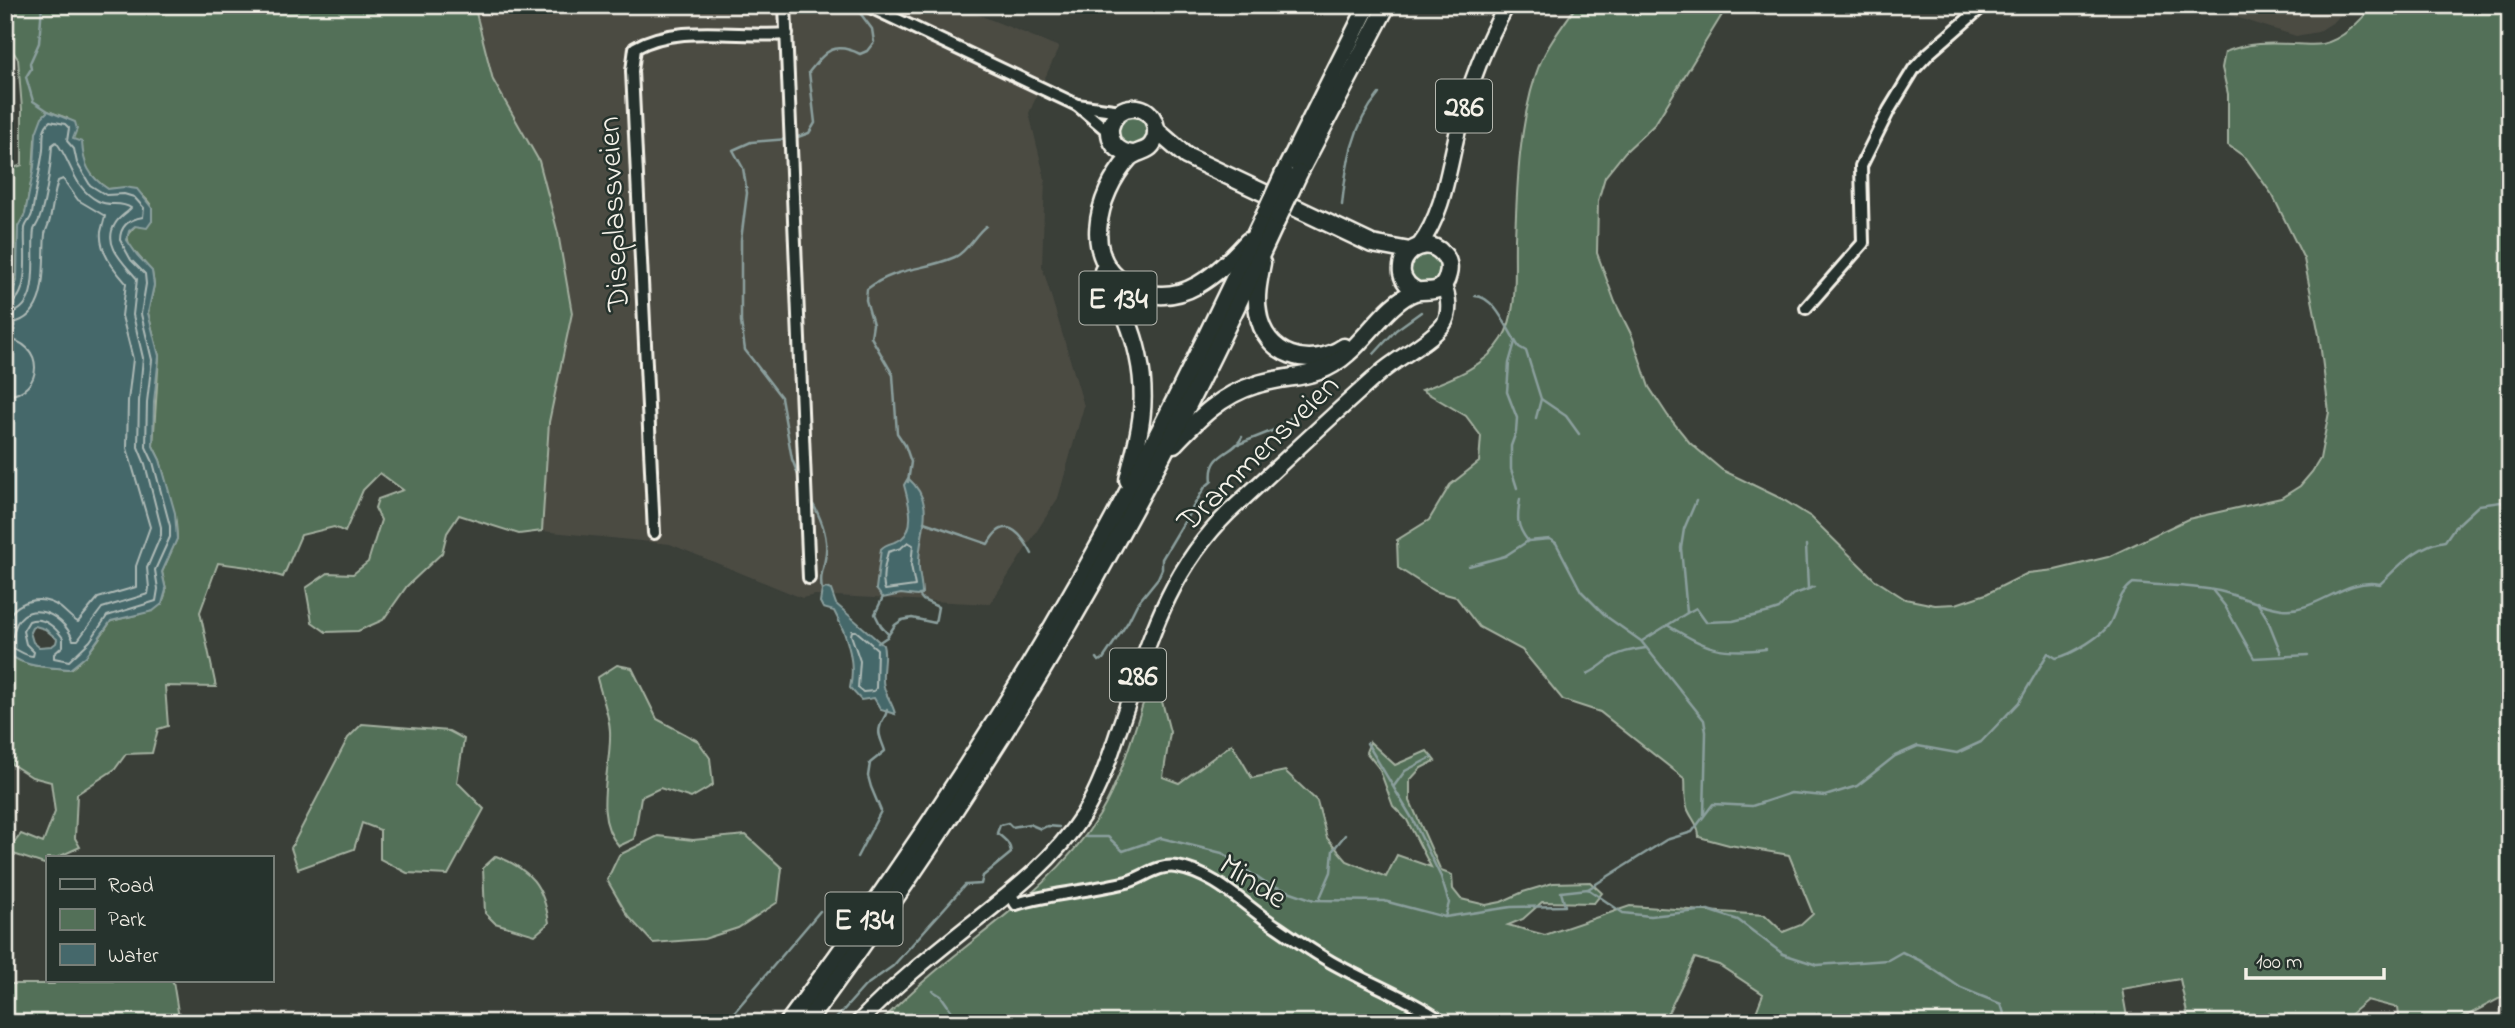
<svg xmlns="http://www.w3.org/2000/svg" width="2515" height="1028" viewBox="0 0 2515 1028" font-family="'Indie Flower',sans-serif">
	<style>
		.built { fill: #4b4b43 }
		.green { fill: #537058; stroke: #a4b0a0; stroke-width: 2 }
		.water { fill: #45686b; stroke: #8b9f9d; stroke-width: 2; fill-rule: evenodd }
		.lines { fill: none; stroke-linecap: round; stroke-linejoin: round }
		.shore { stroke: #aebab6; stroke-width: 2 }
		.stream { stroke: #8b9f9d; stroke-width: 2.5 }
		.minor-casing { stroke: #f4f1e8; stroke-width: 16 }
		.major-casing { stroke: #f4f1e8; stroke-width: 19 }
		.highway-casing { stroke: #f4f1e8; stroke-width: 21 }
		.minor { stroke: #26332d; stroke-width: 10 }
		.major { stroke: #26332d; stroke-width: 14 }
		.highway { stroke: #26332d; stroke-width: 16 }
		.highway-bridge-casing { stroke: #f4f1e8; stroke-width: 21; stroke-linecap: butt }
		.highway-bridge { stroke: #26332d; stroke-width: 16 }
		.labels { text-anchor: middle; stroke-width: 5; stroke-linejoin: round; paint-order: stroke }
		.shield { fill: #26332d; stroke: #b6b8b0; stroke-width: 2 }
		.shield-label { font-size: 30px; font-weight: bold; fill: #f4f1e8 }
		.street-label { font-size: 32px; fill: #f4f1e8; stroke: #26332d }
	</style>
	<rect width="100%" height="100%" fill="#3a3f38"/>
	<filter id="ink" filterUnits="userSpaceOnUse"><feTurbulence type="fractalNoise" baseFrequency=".0143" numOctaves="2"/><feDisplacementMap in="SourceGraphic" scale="14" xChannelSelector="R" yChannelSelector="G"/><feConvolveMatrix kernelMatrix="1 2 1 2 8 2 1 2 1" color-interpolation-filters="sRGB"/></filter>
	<g filter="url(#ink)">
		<g class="built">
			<path d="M 474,5 L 954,5 L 1059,47 L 1029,113 L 1045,179 L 1042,266 L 1084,406 L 1058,498 L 990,604 L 815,595 L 802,598 L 670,544 L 542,531 L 549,422 L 572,313 L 558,233 L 539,161 L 493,80 Z"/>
			<path d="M 2206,5 L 2349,5 L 2335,21 L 2318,32 L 2296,36 L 2207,8 Z"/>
		</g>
		<g class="green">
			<path d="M 5,5 L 474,5 L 493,80 L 539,161 L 558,233 L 572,313 L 549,422 L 542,531 L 519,534 L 459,515 L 447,533 L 442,553 L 407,586 L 383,620 L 358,631 L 326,632 L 312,622 L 306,588 L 328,573 L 353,574 L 368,562 L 381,520 L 375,508 L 378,499 L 403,490 L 380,473 L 363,490 L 345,532 L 334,527 L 301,535 L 283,577 L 248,567 L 218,563 L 200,612 L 216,687 L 165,686 L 168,726 L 158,729 L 152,753 L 126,754 L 115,769 L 77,794 L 75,838 L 80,847 L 56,858 L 47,858 L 47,862 L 44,864 L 7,852 L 21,834 L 43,843 L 55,812 L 51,782 L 32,777 L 5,760 L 5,649 C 18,668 49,667 71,669 C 88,656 99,639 111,621 L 140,614 L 164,598 L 166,590 L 162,572 L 177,538 L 176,522 L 160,460 L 153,446 L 159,356 L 148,313 L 154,285 L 152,272 L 129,245 L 127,235 L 135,226 L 152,221 L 151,205 C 139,188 127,187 108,189 C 92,179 82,165 82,146 L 73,139 L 67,118 L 48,111 L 35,139 L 33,173 L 25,214 L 18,227 L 17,281 L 11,295 L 5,299 L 5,171 L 22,165 L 22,109 L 18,59 L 5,40 Z"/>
			<path d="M 1577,5 L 1728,5 L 1655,124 L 1625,152 L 1605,177 L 1598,201 L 1597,253 L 1615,302 L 1632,336 L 1649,387 L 1668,416 L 1690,443 L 1722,470 L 1782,499 L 1811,517 L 1874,579 L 1905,599 L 1935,605 L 1956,604 L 1986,594 L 2028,573 L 2055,570 L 2108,557 L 2188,519 L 2281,498 L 2300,486 L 2312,472 L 2320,459 L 2329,412 L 2319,335 L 2304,259 L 2273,196 L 2246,158 L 2228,145 L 2228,94 L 2222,68 L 2225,52 C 2249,42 2269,43 2294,44 C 2303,44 2313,46 2322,44 C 2342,40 2361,21 2373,5 L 2510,5 L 2510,993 L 2453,1023 L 2400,1023 L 2398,1008 L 2367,1000 L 2340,1023 L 2189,1023 L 2180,979 L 2122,989 L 2128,1023 L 1849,1023 L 1842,1021 L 1838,1023 L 1752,1023 L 1763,994 L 1719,965 L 1695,958 L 1663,1023 L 879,1023 C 896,1007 913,990 930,976 C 991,924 1055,885 1099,816 C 1122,778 1136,724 1150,682 L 1159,690 L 1170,732 L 1163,777 L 1179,783 L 1232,744 L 1252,778 L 1285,771 L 1317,801 L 1327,838 L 1347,861 L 1386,877 L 1397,855 L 1431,867 L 1407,820 L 1393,806 L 1379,768 L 1366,752 L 1370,742 L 1395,765 L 1427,751 L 1435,761 L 1421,768 L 1410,780 L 1410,801 L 1441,871 L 1452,875 L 1453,889 L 1461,899 L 1486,905 L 1501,902 L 1523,892 L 1553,883 L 1590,882 L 1602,893 L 1594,903 L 1542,902 L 1523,919 L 1508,925 L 1545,935 L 1630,906 L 1765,915 L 1783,932 L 1801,925 L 1813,914 L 1789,855 L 1729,845 L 1699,837 C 1699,825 1693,821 1688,810 C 1684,800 1686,789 1685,779 L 1600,712 L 1563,700 L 1522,650 L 1479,627 L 1456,597 L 1434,591 L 1398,568 L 1397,540 L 1429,520 L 1450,485 L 1479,462 L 1481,436 L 1466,416 L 1422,390 C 1451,379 1485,367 1502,339 C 1519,311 1514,271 1515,239 C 1517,185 1519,126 1536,74 C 1544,49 1562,27 1577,5 Z"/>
			<circle cx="1133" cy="131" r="16"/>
			<circle cx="1425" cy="269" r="15"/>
			<path d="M 617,665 L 632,668 L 657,719 L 698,741 L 710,758 L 713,785 L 691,798 L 660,788 L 641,797 L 634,839 L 619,846 C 591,816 612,768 610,731 C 609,713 601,695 597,678 Z"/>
			<path d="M 362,724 L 449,731 L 464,739 L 457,782 L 484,809 L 448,875 L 407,873 L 380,859 L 380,830 L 362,823 L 354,849 L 298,869 L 291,848 L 348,738 Z"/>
			<path d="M 746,835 L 782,868 L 778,902 L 738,928 L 704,939 L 653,943 L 628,916 L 607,880 L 619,855 L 658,836 L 693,840 Z"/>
			<path d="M 496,856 C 531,869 544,887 549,923 L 535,935 L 495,923 L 485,913 L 483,868 Z"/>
			<path d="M 55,981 L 173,981 L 179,1018 L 205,1023 L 5,1023 L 5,984 L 54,984 Z"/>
		</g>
		<g class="water">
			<path d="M 48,111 L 75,122 L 77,129 L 73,139 L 82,142 C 83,163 89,177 108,189 L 124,187 L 137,189 L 152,208 L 152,221 L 147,228 L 135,226 L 129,231 L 127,240 L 137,255 L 152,271 L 154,285 L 148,313 L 159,356 L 154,402 L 153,446 L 160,460 L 175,513 L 177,539 L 162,572 L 166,590 L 162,604 L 153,611 L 111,621 L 86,656 L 70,669 C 49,667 18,668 5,649 L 5,376 L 9,367 L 5,363 L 5,299 L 11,295 L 17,281 L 18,227 L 25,214 L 34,167 L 36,133 L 42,117 ZM 35,626 L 45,629 L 57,639 L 56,643 L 52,646 L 39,647 L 33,642 L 30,632 L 32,628 Z"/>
			<path d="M 908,478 C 937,504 920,529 919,561 C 918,572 922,582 922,594 L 917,596 L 901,594 L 883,598 L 876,589 L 881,549 C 887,542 894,544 901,539 C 917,527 908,501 904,485 Z"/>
			<path d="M 826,588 L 831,590 L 836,604 L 883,645 C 887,659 880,673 884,687 C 886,696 893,704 895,714 L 881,710 L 874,698 L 861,700 L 850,688 C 856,662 847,635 834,611 L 823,608 L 820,602 L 822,590 Z"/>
		</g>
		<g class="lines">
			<g class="shore">
				<path d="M 5,305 C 33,302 23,247 25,228 C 26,223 31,219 32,214 C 35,193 40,171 43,150 C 44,139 41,129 50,121 L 65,124 L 69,128 L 67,141 L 74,149 L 77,163 L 90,185 L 106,195 L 124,194 L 134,197 L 144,208 L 143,217 C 130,219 120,225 120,240 L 131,260 L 145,274 L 146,284 L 141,314 L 152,360 L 147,402 L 146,447 L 153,462 L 170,526 L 170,537 L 155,570 L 158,589 L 156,601 L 107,616 L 90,641 L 69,661 L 54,658 L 54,654 L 63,646 L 63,638 C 55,627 44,616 29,621 L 23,631 L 26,644 L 34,652 L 33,656 C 22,656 16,646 5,646"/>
				<path d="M 5,314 C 44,312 30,254 34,230 C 35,227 38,223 39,220 C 46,202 51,164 52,145 L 56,142 C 72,162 73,188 98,201 C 109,207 121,201 131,208 C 127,213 119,217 115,224 C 102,245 125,264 137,279 L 133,315 L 143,358 L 139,401 L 138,447 L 145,464 L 161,527 L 161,535 L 147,568 L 149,588 L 148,594 L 102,608 L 78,640 L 73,640 C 63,611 19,595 13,636 L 5,637"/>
				<path d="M 5,324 C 51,323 42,265 45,234 C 46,229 49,225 50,219 C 53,206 54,193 58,181 L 63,179 L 78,200 L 105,216 C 104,221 102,227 101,232 C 99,252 114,269 126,283 L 122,316 L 133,359 L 128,401 L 127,448 L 150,527 L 136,566 L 136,587 L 98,598 L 78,622 C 72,619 67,613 61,608 C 41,593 15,600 5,623"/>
				<path d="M 5,339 C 45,341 45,394 5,396"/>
				<path d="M 908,542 L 913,545 L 911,565 L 915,586 L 885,590 C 881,579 885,564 888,552 L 901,548 Z"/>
				<path d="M 852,631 L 856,631 L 877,649 L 876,688 L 874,691 L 863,692 L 858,688 L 860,661 L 851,635 Z"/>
			</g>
			<g class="stream">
				<path d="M 42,5 L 39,43 L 30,63 L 31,69 L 26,77 L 33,101 L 48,111"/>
				<path d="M 795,138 L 809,133 L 815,123 L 809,72 C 826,51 833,41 860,54 L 867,51 L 874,42 L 872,29 L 854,5"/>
				<path d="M 788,139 L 751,142 L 733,150 L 743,168 L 747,193 L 741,240 L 741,322 L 745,350 L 781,397 L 792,459 L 800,480"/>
				<path d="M 1342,205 C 1346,166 1352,125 1379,94"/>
				<path d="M 1475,296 C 1495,296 1508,331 1519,347 L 1526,351 L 1541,399 L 1536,418"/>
				<path d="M 1515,342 L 1509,363 L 1507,392 L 1517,418 L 1516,432 L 1511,446 L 1511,469 L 1517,488"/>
				<path d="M 1374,354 L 1396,330 L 1421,312"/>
				<path d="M 1541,399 L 1566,416 L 1579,434"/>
				<path d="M 1239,444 L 1274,430 L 1297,413"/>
				<path d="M 908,482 L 911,462 L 905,445 L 897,433 L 893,375 L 871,337 L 873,324 L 866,300 L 867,289 C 898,266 923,271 955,257 C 967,252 975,234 986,226"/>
				<path d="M 810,499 C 819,514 828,533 826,552 C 825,567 819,573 822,590"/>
				<path d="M 1520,499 C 1517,517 1516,526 1528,541 L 1550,539 L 1556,543 L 1581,591 L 1607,617 L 1641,641 L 1704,720 L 1706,732 L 1704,816"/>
				<path d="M 924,522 L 988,544 C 1004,514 1020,531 1032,554"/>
				<path d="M 1806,545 L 1808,588"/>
				<path d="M 1469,566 L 1505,556 L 1528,541"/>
				<path d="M 2213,591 L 2225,606 L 2254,658 L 2308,655"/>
				<path d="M 883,597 L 875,614 L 881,626 L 888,634"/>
				<path d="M 2257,602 L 2267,618 L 2281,653"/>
				<path d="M 1687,613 L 1696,608 L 1706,622 L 1733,621 L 1770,612 L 1779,609 L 1792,595 L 1814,587"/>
				<path d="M 1667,625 C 1708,649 1719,654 1766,649"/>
				<path d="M 1642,641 L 1687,613 L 1681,548 L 1684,529 L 1696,501"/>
				<path d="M 878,643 L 887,637 L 895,625 L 902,620 L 912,618 L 935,623 L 938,607 L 923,600 L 919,595"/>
				<path d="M 1097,658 L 1099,661 L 1103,659 L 1128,622 L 1137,604 L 1158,578 L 1162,569 L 1162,559 L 1205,487 L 1212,481 C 1208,452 1234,455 1242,437"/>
				<path d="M 1587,674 C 1596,670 1599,667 1607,661 C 1618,652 1632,650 1646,648"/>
				<path d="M 1367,743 L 1413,820 L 1441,877 L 1449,903 L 1445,917"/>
				<path d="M 1394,786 L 1405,771 L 1432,757"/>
				<path d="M 1086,837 L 1108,837 L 1123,851 L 1161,838 L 1222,853 L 1265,883 L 1314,900 L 1384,901 L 1445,917 L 1511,907 L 1565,906 L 1561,892 L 1588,889 L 1623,913 L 1650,916 L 1708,910 L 1738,920 L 1783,954 L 1817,965 L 1888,960 L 1902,952 L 1921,961 L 1961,988 L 2001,1004 L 2006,1020 L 2009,1023"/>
				<path d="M 857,857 L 881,811 L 871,787 L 868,776 L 870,763 L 885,751 C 883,743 877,735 880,727 C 881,720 886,718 887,710"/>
				<path d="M 1588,889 L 1666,840 L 1692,832 L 1713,804 L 1752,806 L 1791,793 L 1825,796 L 1857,786 L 1895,756 L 1918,746 L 1957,753 L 1981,742 L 2019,702 L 2048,653 L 2056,658 C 2071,655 2105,635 2111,621 C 2118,607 2119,593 2133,583 C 2161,586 2192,585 2219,591 C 2240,596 2261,606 2282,609 C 2317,613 2344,577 2380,584 C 2398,567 2418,544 2445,541 L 2454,528 L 2479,505 L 2501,502 L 2510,509"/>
				<path d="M 1319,900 L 1331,872 L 1333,850 L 1345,835"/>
				<path d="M 933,991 L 941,996 L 960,1023"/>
				<path d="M 725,1023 L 820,911"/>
				<path d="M 832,1023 L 865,986 L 893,966 L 965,885 L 981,884 L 983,876 L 1011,853 C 1010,842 1005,840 997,833 L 1000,825 L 1008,823 L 1012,827 L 1029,824 L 1041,829 L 1047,826 L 1059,827"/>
			</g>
			<g class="minor-casing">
				<g id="minor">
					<path d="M 785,5 L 809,578"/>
					<path d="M 866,5 L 1077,105 L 1110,133"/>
					<path d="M 1077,105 L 1121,111"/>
					<path d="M 1806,308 L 1863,243 L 1861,166 L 1889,110 L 1914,69 L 1929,53 L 1984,5"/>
					<path d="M 654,533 L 632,71 L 635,48 C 677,23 740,38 787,34"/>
					<path d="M 1010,893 L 1016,904 C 1053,893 1090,891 1127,882 C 1145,877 1157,864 1177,867 C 1211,873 1237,898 1264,918 C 1286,933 1308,949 1331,962 C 1368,983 1409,998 1444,1023"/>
				</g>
			</g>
			<g class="major-casing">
				<g id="major">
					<path d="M 1419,246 C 1444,213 1448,170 1458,130 C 1469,86 1484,45 1507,5"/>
					<path d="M 858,1023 C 892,987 931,956 970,925 C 1012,892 1054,860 1083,815 C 1099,789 1109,760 1118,732 C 1148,648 1164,576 1229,512 C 1279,466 1328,419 1379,374 C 1398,357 1427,344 1443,325 C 1451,314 1449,296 1443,284"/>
				</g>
			</g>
			<g class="highway-casing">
				<g id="highway">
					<path d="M 1156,130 L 1186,156 L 1372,244 L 1410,251"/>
					<path d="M 1132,154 C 1117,152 1109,143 1110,128 C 1113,115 1123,106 1137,108 C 1152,110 1160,127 1154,141 C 1149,153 1137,150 1129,158 C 1096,195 1078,264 1135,289 C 1181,310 1219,273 1248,241"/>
					<path d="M 1284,173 L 1368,5"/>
					<path d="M 1299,173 L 1387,5"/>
					<path d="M 1262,263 C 1259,279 1255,296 1258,312 C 1264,356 1310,370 1344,347"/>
					<path d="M 1103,271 C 1131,319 1150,370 1140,427 C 1137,445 1132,462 1128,480"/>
					<path d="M 1174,444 C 1198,419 1221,395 1255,385 C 1292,373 1316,382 1348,353 C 1368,336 1391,300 1415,292 C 1428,288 1443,297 1448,274 C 1450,267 1448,259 1443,254 C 1419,227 1380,272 1417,291"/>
					<path d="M 788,1023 C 897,877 998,725 1087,567 C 1152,451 1209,332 1266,212"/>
					<path d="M 806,1023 C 923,864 1031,699 1125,525 C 1180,425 1230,322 1278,218"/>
				</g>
			</g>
			<use href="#minor" class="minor"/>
			<use href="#major" class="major"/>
			<use href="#highway" class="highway"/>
			<g class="highway-bridge-casing">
				<g id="highway-bridge">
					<path d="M 1266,212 L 1284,173"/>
					<path d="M 1278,218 L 1299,173"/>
				</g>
			</g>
			<use href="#highway-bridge" class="highway-bridge"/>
		</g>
	</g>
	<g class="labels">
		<g class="shield">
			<rect x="1436" y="79.5" width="56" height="53" rx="5"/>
			<rect x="1079.5" y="271.5" width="77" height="53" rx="5"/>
			<rect x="1110" y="648.5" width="56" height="53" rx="5"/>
			<rect x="825.5" y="892.5" width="77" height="53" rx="5"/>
		</g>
		<g class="shield-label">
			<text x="1464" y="116">286</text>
			<text x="1118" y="308">E 134</text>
			<text x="1138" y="685">286</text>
			<text x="864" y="929">E 134</text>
		</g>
		<g class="street-label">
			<text transform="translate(612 214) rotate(-93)" y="11">Diseplassveien</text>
			<text transform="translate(1257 452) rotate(-44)" y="11">Drammensveien</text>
			<text transform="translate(1254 880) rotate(33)" y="11">Minde</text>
		</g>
	</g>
	<rect width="2515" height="1028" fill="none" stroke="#26332d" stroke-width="28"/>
	<rect x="14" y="14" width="2487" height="1000" fill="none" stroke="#f4f1e8" stroke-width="2.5" filter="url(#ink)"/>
	<rect x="46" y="856" width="228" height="126" fill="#26332d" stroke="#787f78" stroke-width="2"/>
	<rect x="60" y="879" width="35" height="10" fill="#26332d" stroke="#787f78" stroke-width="2"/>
	<text x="108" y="892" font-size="21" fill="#f4f1e8">Road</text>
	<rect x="60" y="909" width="35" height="21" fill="#537058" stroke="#787f78" stroke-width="2"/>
	<text x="108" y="926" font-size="21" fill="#f4f1e8">Park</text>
	<rect x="60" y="944" width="35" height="21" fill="#45686b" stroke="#787f78" stroke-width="2"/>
	<text x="108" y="962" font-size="21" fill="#f4f1e8">Water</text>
	<path d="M2246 968v10h138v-10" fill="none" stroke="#f4f1e8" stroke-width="3.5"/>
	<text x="2256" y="968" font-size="21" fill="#f4f1e8" stroke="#26332d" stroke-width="5" paint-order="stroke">100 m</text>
</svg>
